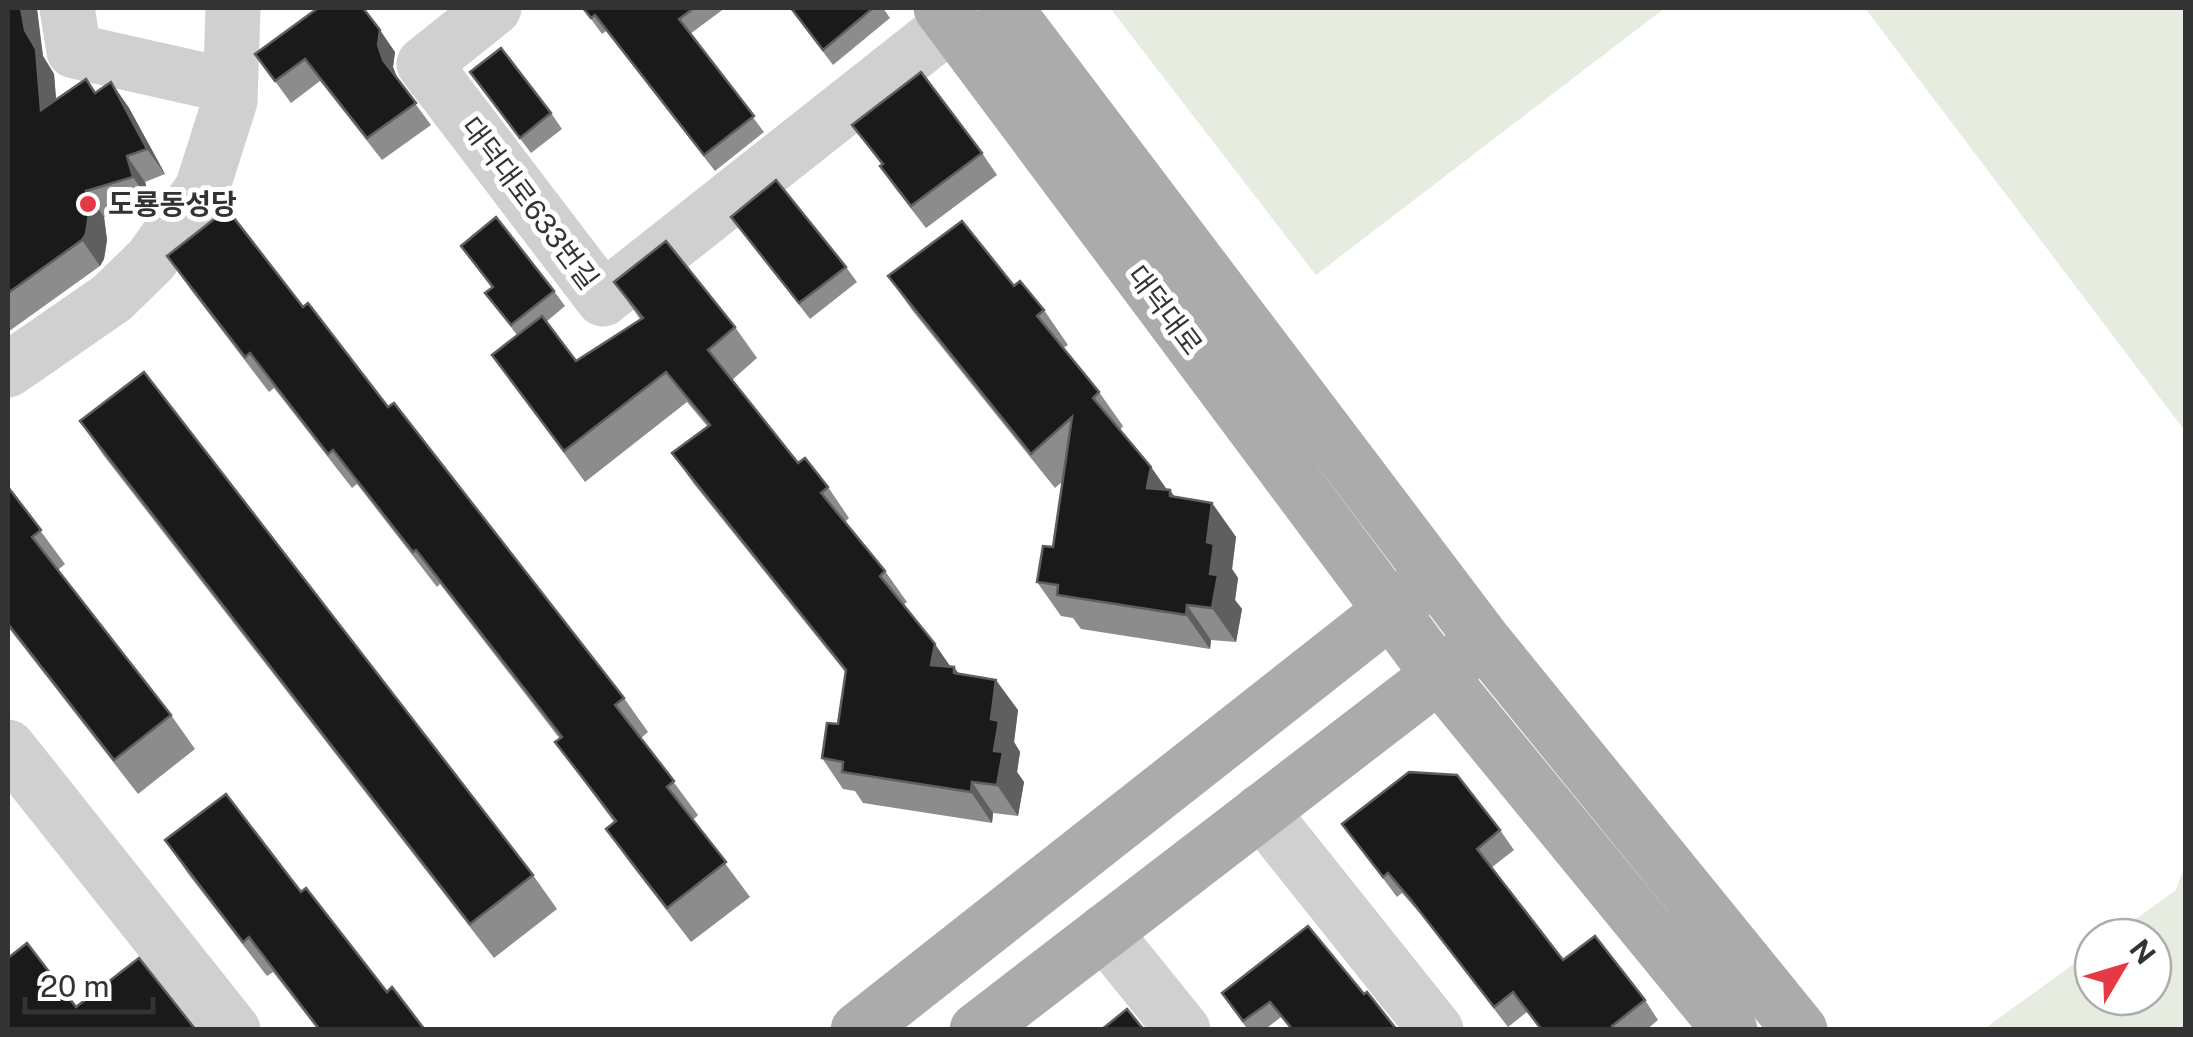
<svg xmlns="http://www.w3.org/2000/svg" width="2193" height="1037" viewBox="0 0 2193 1037" font-family="'Public Sans','Noto Sans KR',sans-serif">
	<style>
		.green { fill: #e6ecdf }
		.lines { fill: none; stroke-linecap: round; stroke-linejoin: round }
		.minor { stroke: #d0d0d0; stroke-width: 55 }
		.major { stroke: #ababab; stroke-width: 55 }
		.wall { fill: #8c8c8c }
		.shaded-wall { fill: #5f5f5f }
		.building { fill: #1a1a1a; stroke: #5f5f5f; stroke-width: 2.5 }
		.poi-dot { fill: #e63946; stroke: #fff; stroke-width: 4 }
		.labels { text-anchor: middle; stroke-width: 10; stroke-linejoin: round; paint-order: stroke }
		.street-label { font-size: 28px; fill: #333; stroke: #fff }
		.poi-label { font-size: 28px; font-weight: bold; fill: #333; stroke: #fff; text-anchor: start }
	</style>
	<rect width="100%" height="100%" fill="#fff"/>
	<g class="green">
		<path d="M 1110,8 L 1665,8 L 1316,275 Z"/>
		<path d="M 1865,8 L 2185,8 L 2185,431 Z"/>
		<path d="M 2185,865 L 2185,1029 L 1984,1029 L 2093,950 L 2093,997 L 2153,997 L 2153,937 L 2111,937 L 2176,890 Z"/>
	</g>
	<g class="lines">
		<g class="minor">
			<path d="M 67,8 L 74,51 L 230,86"/>
			<path d="M 494,8 L 424,64 L 603,299 L 952,23"/>
			<path d="M 8,370 L 112,298 L 151,260 L 202,189 L 230,101 L 233,8"/>
			<path d="M 8,747 L 233,1030"/>
			<path d="M 1261,811 L 1436,1030"/>
			<path d="M 1104,932 L 1183,1030"/>
		</g>
		<g class="major">
			<path d="M 941,8 L 1439,675 L 1730,1030"/>
			<path d="M 1005,8 L 1484,641 L 1800,1030"/>
			<path d="M 858,1030 L 1418,589"/>
			<path d="M 977,1030 L 1465,655"/>
		</g>
	</g>
	<g class="wall">
		<path d="M 8,8 L 36,13 L 43,56 L 54,74 L 56,99 L 96,92 L 111,82 L 129,108 L 165,174 L 145,182 L 151,203 L 104,217 L 107,240 L 104,259 L 100,266 L 8,332 Z"/>
		<path d="M 583,8 L 725,8 L 690,34 L 764,132 L 715,171 L 606,31 L 602,34 Z"/>
		<path d="M 790,8 L 883,8 L 890,18 L 833,65 Z"/>
		<path d="M 395,52 L 393,67 L 397,79 L 431,125 L 382,160 L 320,81 L 291,103 L 255,54 Z"/>
		<path d="M 470,72 L 551,113 L 562,129 L 531,153 Z"/>
		<path d="M 852,125 L 982,153 L 997,175 L 926,228 L 895,188 L 880,166 L 882,165 Z"/>
		<path d="M 731,217 L 846,267 L 857,282 L 810,319 Z"/>
		<path d="M 461,246 L 554,291 L 565,306 L 546,322 L 576,361 L 640,319 L 614,282 L 735,327 L 757,358 L 732,380 L 798,463 L 828,487 L 849,518 L 845,522 L 885,571 L 907,602 L 903,605 L 951,667 L 959,674 L 1018,710 L 1014,742 L 1020,752 L 1017,772 L 1024,782 L 1018,816 L 993,813 L 992,823 L 863,803 L 855,791 L 843,789 L 822,758 L 838,724 L 846,673 L 694,484 L 672,453 L 708,427 L 687,402 L 585,482 L 492,355 L 517,335 L 485,293 L 492,288 Z"/>
		<path d="M 167,256 L 303,307 L 388,407 L 624,698 L 648,732 L 641,738 L 698,815 L 693,820 L 750,897 L 691,942 L 630,863 L 606,829 L 614,822 L 555,742 L 560,739 L 440,584 L 437,587 L 357,484 L 352,488 L 274,388 L 269,392 L 191,290 Z"/>
		<path d="M 888,276 L 1014,286 L 1044,310 L 1068,345 L 1063,348 L 1099,392 L 1123,426 L 1120,430 L 1151,467 L 1167,490 L 1175,497 L 1212,503 L 1236,537 L 1232,569 L 1238,578 L 1235,600 L 1242,609 L 1236,642 L 1211,640 L 1210,649 L 1081,629 L 1073,618 L 1061,616 L 1037,582 L 1053,547 L 1063,481 L 1055,488 L 912,310 Z"/>
		<path d="M 80,421 L 533,875 L 557,909 L 494,958 L 104,456 Z"/>
		<path d="M 8,487 L 65,564 L 58,570 L 171,715 L 195,749 L 138,794 L 8,627 Z"/>
		<path d="M 1342,824 L 1500,830 L 1514,850 L 1491,868 L 1563,960 L 1645,1000 L 1658,1020 L 1646,1030 L 1541,1030 L 1527,1012 L 1508,1027 L 1425,919 L 1402,893 L 1397,897 Z"/>
		<path d="M 165,840 L 301,892 L 387,992 L 425,1030 L 318,1030 L 273,972 L 267,976 L 189,875 Z"/>
		<path d="M 1222,993 L 1364,994 L 1397,1030 L 1291,1030 L 1281,1017 L 1264,1030 L 1248,1030 Z"/>
	</g>
	<g class="shaded-wall">
		<path d="M 21,8 L 37,8 L 43,56 L 54,74 L 59,135 L 41,110 Z"/>
		<path d="M 380,30 L 395,52 L 393,67 L 399,82 L 383,60 L 378,45 Z"/>
		<path d="M 111,82 L 129,108 L 165,174 L 147,149 Z"/>
		<path d="M 127,156 L 145,182 L 151,203 L 133,177 Z"/>
		<path d="M 86,191 L 104,217 L 107,240 L 104,259 L 100,266 L 82,240 Z"/>
		<path d="M 1151,467 L 1170,494 L 1170,490 L 1194,525 L 1147,488 Z"/>
		<path d="M 1212,503 L 1236,537 L 1232,569 L 1238,578 L 1235,600 L 1242,609 L 1236,642 L 1212,608 L 1207,542 Z"/>
		<path d="M 1187,605 L 1211,640 L 1210,649 L 1186,615 Z"/>
		<path d="M 935,644 L 954,672 L 954,667 L 976,698 L 931,665 Z"/>
		<path d="M 996,680 L 1018,710 L 1014,742 L 1020,752 L 1017,772 L 1024,782 L 1018,816 L 997,785 L 991,719 Z"/>
		<path d="M 972,782 L 993,813 L 992,823 L 971,792 Z"/>
	</g>
	<g class="building">
		<path d="M 8,8 L 21,8 L 25,30 L 36,49 L 41,110 L 86,79 L 95,93 L 111,82 L 147,149 L 127,156 L 133,177 L 86,191 L 89,214 L 86,234 L 82,240 L 8,293 Z"/>
		<path d="M 318,8 L 363,8 L 380,30 L 378,45 L 383,60 L 416,103 L 367,138 L 305,59 L 275,81 L 255,54 Z"/>
		<path d="M 583,8 L 694,8 L 679,19 L 754,116 L 704,155 L 595,15 L 591,18 Z"/>
		<path d="M 791,8 L 873,8 L 823,50 Z"/>
		<path d="M 501,48 L 551,113 L 520,138 L 470,72 Z"/>
		<path d="M 921,72 L 982,153 L 911,206 L 880,166 L 883,164 L 852,125 Z"/>
		<path d="M 776,180 L 846,267 L 799,303 L 731,217 Z"/>
		<path d="M 227,209 L 303,307 L 308,303 L 388,407 L 394,403 L 624,698 L 615,705 L 674,781 L 667,787 L 726,862 L 667,908 L 606,829 L 616,821 L 555,742 L 562,737 L 416,550 L 413,552 L 333,450 L 328,454 L 250,353 L 245,357 L 167,256 Z"/>
		<path d="M 496,217 L 554,291 L 511,325 L 485,293 L 493,287 L 461,246 Z"/>
		<path d="M 962,221 L 1014,286 L 1020,281 L 1044,310 L 1037,316 L 1099,392 L 1093,398 L 1151,467 L 1147,488 L 1170,490 L 1170,496 L 1212,503 L 1207,542 L 1214,544 L 1210,574 L 1218,575 L 1212,608 L 1187,605 L 1186,615 L 1057,595 L 1058,585 L 1037,582 L 1043,546 L 1053,547 L 1072,417 L 1031,454 L 888,276 Z"/>
		<path d="M 666,241 L 735,327 L 708,350 L 798,463 L 805,458 L 828,487 L 821,493 L 885,571 L 880,576 L 935,644 L 931,665 L 954,667 L 954,673 L 996,680 L 991,719 L 999,721 L 994,751 L 1003,752 L 997,785 L 972,782 L 971,792 L 842,772 L 843,762 L 822,758 L 827,723 L 838,724 L 846,670 L 672,453 L 710,425 L 666,372 L 564,451 L 492,355 L 542,316 L 576,361 L 643,318 L 614,282 Z"/>
		<path d="M 144,372 L 533,875 L 470,924 L 80,421 Z"/>
		<path d="M 8,487 L 41,530 L 32,537 L 171,715 L 114,760 L 8,624 Z"/>
		<path d="M 1409,772 L 1457,775 L 1500,830 L 1477,849 L 1563,960 L 1595,936 L 1645,1000 L 1612,1026 L 1615,1030 L 1542,1030 L 1513,992 L 1494,1007 L 1411,900 L 1388,873 L 1383,877 L 1342,824 Z"/>
		<path d="M 226,794 L 301,892 L 306,888 L 387,992 L 392,987 L 425,1030 L 320,1030 L 249,937 L 243,942 L 165,840 Z"/>
		<path d="M 1308,926 L 1364,994 L 1367,992 L 1397,1030 L 1293,1030 L 1270,1002 L 1243,1021 L 1222,993 Z"/>
		<path d="M 27,943 L 76,1007 L 139,958 L 196,1030 L 8,1030 L 8,958 Z"/>
		<path d="M 1127,1009 L 1144,1030 L 1101,1030 Z"/>
	</g>
	<circle class="poi-dot" cx="88" cy="204" r="10"/>
	<g class="labels">
		<g class="street-label">
			<text transform="translate(530 203) rotate(53)" y="10">대덕대로633번길</text>
			<text transform="translate(1165 310) rotate(53)" y="10">대덕대로</text>
		</g>
		<g class="poi-label">
			<text x="108" y="214">도룡동성당</text>
		</g>
	</g>
	<rect width="2193" height="1037" fill="none" stroke="#333333" stroke-width="20"/>
	<g transform="translate(2123 967) rotate(52)"><circle r="48" fill="#ffffff" stroke="#adadad" stroke-width="2.5"/>
	<path d="M0-8L18 38L0 25L-18 38Z" fill="#e63946"/>
	<text y="-15" font-size="28" font-weight="bold" text-anchor="middle" fill="#333333">N</text>
	</g>
	<path d="M25 997v15h128v-15" fill="none" stroke="#333333" stroke-width="5"/>
	<text x="40" y="997" font-size="30" fill="#333333" stroke="#ffffff" stroke-width="8" paint-order="stroke">20 m</text>
</svg>
